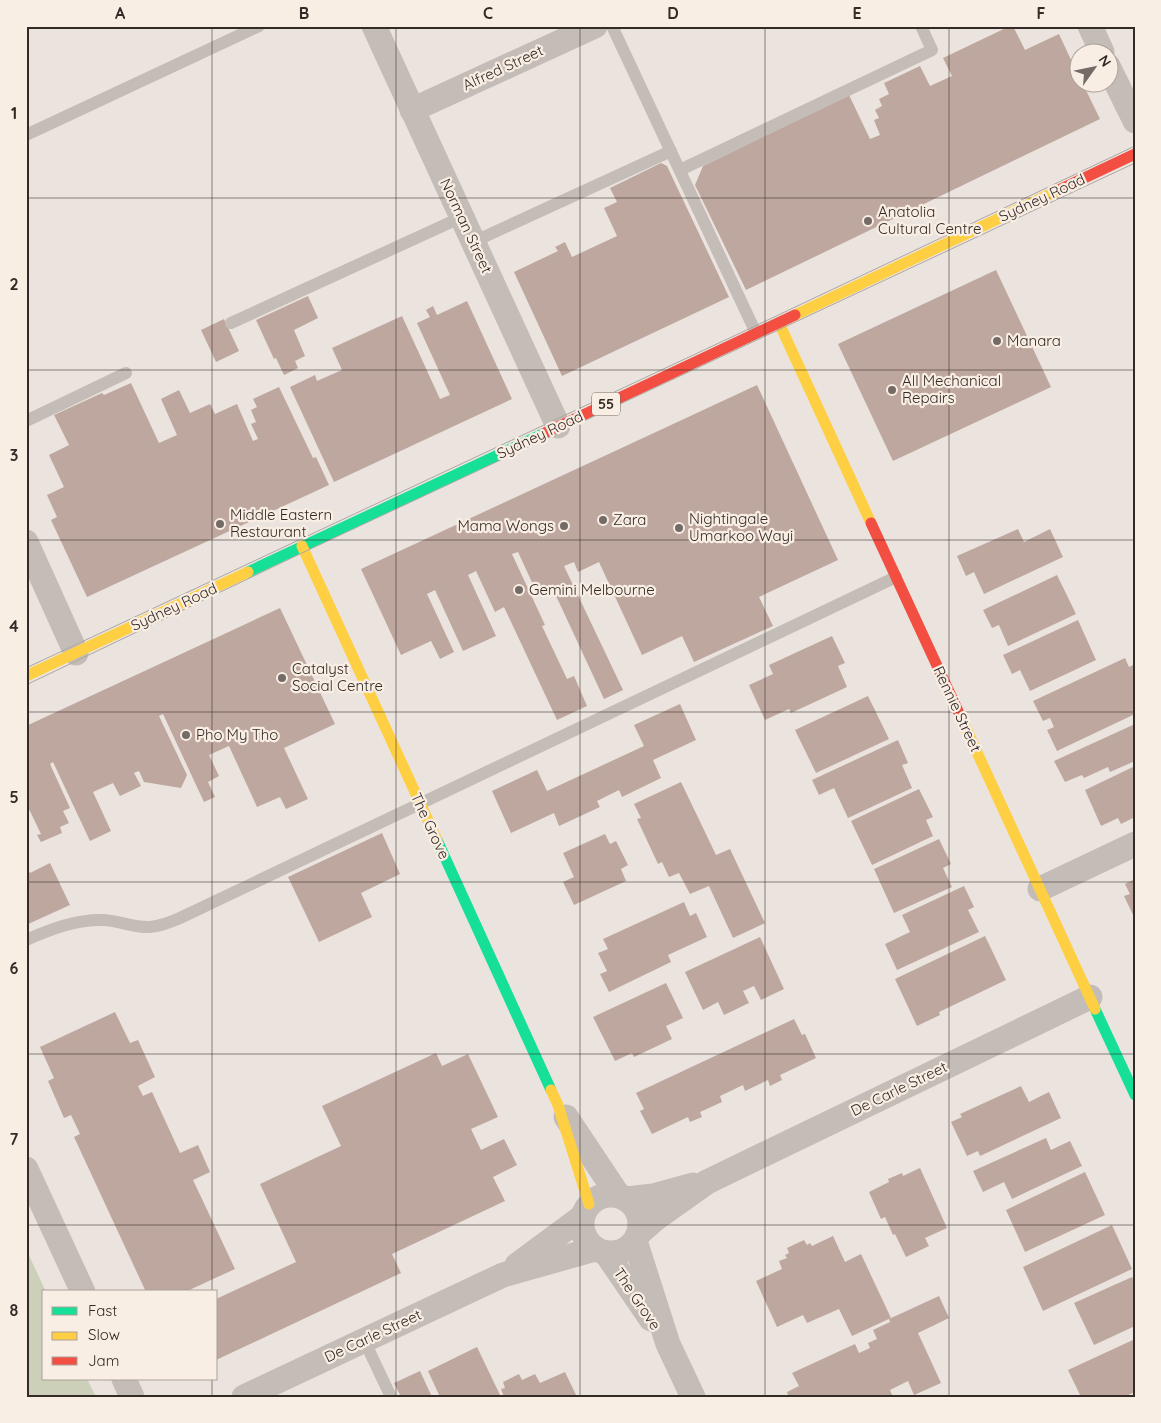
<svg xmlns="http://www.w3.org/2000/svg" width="1161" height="1423" viewBox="0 0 1161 1423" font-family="Quicksand,sans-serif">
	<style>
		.green { fill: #cdd0b8 }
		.building { fill: #bea79f }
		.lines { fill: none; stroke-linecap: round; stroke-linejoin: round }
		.lane { stroke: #c4bdb7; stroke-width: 12 }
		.street { stroke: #c4bdb7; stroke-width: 25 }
		.fast { stroke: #16e098; stroke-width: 11 }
		.slow { stroke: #ffcf43; stroke-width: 11 }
		.jam { stroke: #f24e42; stroke-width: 11 }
		.tram { stroke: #aba6a2; stroke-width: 1 }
		.grid { fill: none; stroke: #342a26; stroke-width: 1; stroke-opacity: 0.55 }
		.poi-dot { fill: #746b66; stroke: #f9eee4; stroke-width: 2 }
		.labels { text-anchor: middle; stroke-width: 4.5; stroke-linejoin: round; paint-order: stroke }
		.shield { fill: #f9eee4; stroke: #6f655f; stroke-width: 1 }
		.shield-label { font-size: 14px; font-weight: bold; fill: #342a26 }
		.street-label { font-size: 15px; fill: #342a26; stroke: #f9eee4 }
		.poi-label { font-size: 15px; fill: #342a26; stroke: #f9eee4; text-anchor: start }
		.neatline { fill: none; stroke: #342a26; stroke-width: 2 }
		.grid-label { font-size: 16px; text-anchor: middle; font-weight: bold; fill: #342a26 }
	</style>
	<rect width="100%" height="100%" fill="#ebe4de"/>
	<path class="green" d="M 26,1249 L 46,1292 L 44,1292 L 44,1379 L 87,1379 L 96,1397 L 26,1397 Z"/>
	<g class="building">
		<path d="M 1010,26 L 1013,26 L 1025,50 L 1059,34 L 1078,75 L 1078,82 L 1082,82 L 1100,119 L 746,290 L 695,185 L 703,166 L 849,95 L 870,139 L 880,135 L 874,120 L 879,118 L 875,110 L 882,106 L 879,99 L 889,94 L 884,83 L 920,66 L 930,86 L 952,76 L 943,58 Z"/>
		<path d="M 661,163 L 667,166 L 729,297 L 562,376 L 514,272 L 558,251 L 555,247 L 565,242 L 572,257 L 617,236 L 604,208 L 617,202 L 610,188 Z"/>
		<path d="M 996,270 L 1051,387 L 893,461 L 838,344 Z"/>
		<path d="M 308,296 L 318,318 L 294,330 L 305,356 L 295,361 L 298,368 L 284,375 L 276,358 L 274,359 L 256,320 Z"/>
		<path d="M 467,301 L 512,399 L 334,482 L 290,387 L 315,375 L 317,381 L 342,370 L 332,348 L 402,316 L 440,399 L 450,395 L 417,323 L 430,317 L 426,310 L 433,306 L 437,315 Z"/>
		<path d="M 224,319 L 239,351 L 216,362 L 201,330 Z"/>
		<path d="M 131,383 L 159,443 L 177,435 L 161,399 L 179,390 L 190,413 L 210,404 L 215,414 L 237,404 L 253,441 L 258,439 L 251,424 L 256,422 L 251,410 L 257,407 L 253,399 L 279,387 L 313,458 L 316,457 L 329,485 L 87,597 L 51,520 L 57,517 L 47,495 L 64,487 L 49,455 L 69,445 L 54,415 L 102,393 L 104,395 Z"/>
		<path d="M 757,385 L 838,560 L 759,597 L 773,626 L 694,662 L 682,636 L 642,655 L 599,562 L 578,572 L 574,562 L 564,566 L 623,690 L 604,699 L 551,585 L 536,591 L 518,552 L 512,554 L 545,625 L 542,626 L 567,679 L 574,676 L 587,706 L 557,720 L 504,607 L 495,612 L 476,571 L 468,575 L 496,636 L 463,651 L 435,590 L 427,594 L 454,652 L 440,659 L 431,641 L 401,655 L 361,569 Z"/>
		<path d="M 1018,529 L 1024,542 L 1050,529 L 1063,557 L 984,594 L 974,572 L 966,576 L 957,556 Z"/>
		<path d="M 1057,575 L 1076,614 L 1008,646 L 999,625 L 992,628 L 983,610 Z"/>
		<path d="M 280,608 L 335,724 L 284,748 L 308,799 L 286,809 L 280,797 L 257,807 L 229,746 L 209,755 L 219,776 L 208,782 L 215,797 L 204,802 L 163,714 L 159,716 L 187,775 L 181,788 L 144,782 L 139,771 L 134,773 L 141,786 L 120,796 L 113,783 L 93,792 L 111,831 L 90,841 L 53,762 L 50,764 L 70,808 L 63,811 L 69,823 L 60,827 L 62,833 L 41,842 L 37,835 L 41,834 L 26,803 L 26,726 Z"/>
		<path d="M 1078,620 L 1096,660 L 1030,691 L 1020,670 L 1012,674 L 1003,655 Z"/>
		<path d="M 832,636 L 845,663 L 838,666 L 847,687 L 791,713 L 789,709 L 765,720 L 749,685 L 773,674 L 769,665 Z"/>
		<path d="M 1125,658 L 1129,667 L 1135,664 L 1135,684 L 1133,685 L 1135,688 L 1135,714 L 1057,751 L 1047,730 L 1054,727 L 1050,718 L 1043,721 L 1033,701 Z"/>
		<path d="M 868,696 L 889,739 L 816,773 L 795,730 Z"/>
		<path d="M 680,704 L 696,740 L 653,760 L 661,778 L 622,797 L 619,790 L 597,801 L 600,807 L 559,826 L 554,813 L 511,833 L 492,791 L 537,770 L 547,791 L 644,746 L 634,725 Z"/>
		<path d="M 1135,724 L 1135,761 L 1110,772 L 1108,767 L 1084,778 L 1082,775 L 1065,782 L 1054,761 Z"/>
		<path d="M 898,740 L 908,763 L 902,765 L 912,788 L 848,818 L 834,788 L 819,795 L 812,780 Z"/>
		<path d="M 1135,766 L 1135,817 L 1121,824 L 1118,818 L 1101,826 L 1085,790 Z"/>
		<path d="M 681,782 L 716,855 L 730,849 L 765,923 L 733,938 L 709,886 L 690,894 L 679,873 L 669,877 L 662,862 L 658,864 L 637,819 L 641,818 L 634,804 Z"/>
		<path d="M 919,789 L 933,817 L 926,820 L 933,836 L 872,865 L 851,821 Z"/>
		<path d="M 382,833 L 400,874 L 361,893 L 372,917 L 319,942 L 288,877 Z"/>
		<path d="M 605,834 L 610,844 L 616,841 L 628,865 L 621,869 L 626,881 L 574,905 L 563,882 L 574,877 L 563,853 Z"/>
		<path d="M 939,839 L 951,864 L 943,868 L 952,887 L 894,913 L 874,869 Z"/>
		<path d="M 50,863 L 70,905 L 26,925 L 26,865 L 30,873 Z"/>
		<path d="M 1135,879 L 1135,919 L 1124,896 L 1130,894 L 1125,884 Z"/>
		<path d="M 964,886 L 974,907 L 968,910 L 979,932 L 897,970 L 885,944 L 910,932 L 902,915 Z"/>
		<path d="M 684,902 L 690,916 L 696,913 L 707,937 L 668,955 L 671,962 L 609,992 L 600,974 L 607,971 L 598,953 L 608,949 L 603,939 Z"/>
		<path d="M 985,936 L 1006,980 L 939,1012 L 940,1015 L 917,1026 L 895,979 Z"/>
		<path d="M 760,937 L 784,989 L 761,1000 L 754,986 L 743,991 L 749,1003 L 724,1015 L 718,1002 L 703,1010 L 685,972 Z"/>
		<path d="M 666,983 L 683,1018 L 666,1026 L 672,1039 L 634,1057 L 632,1053 L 615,1061 L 593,1017 Z"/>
		<path d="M 115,1012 L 130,1043 L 138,1040 L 155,1077 L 138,1086 L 143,1096 L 152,1092 L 180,1153 L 198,1145 L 210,1172 L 193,1180 L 235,1269 L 185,1292 L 146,1292 L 74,1137 L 80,1134 L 71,1115 L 64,1118 L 48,1081 L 54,1078 L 40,1047 Z"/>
		<path d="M 794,1019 L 802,1035 L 805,1034 L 816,1058 L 780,1075 L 782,1080 L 770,1086 L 768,1080 L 745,1091 L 743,1085 L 720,1096 L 722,1102 L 700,1112 L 702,1117 L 690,1122 L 688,1117 L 652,1134 L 640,1111 L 644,1109 L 636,1093 Z"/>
		<path d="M 436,1053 L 442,1066 L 468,1054 L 498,1117 L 471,1129 L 481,1150 L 504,1139 L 517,1165 L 493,1177 L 505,1201 L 392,1254 L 401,1273 L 216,1360 L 216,1299 L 296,1262 L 260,1184 L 341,1146 L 322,1106 Z"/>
		<path d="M 1021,1086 L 1029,1102 L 1049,1092 L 1061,1118 L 980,1156 L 978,1151 L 967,1156 L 951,1122 L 962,1117 L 960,1114 Z"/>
		<path d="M 1046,1138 L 1051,1150 L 1070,1141 L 1082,1166 L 1012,1199 L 1004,1182 L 983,1192 L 973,1171 Z"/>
		<path d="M 920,1168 L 947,1228 L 925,1238 L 929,1246 L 906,1257 L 895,1234 L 893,1235 L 885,1217 L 881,1219 L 869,1192 L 889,1182 L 888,1179 L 902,1173 L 903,1176 Z"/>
		<path d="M 1085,1172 L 1105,1215 L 1025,1252 L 1006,1210 Z"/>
		<path d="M 1112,1225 L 1132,1269 L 1043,1311 L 1023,1267 Z"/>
		<path d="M 833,1236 L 845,1262 L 861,1254 L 891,1318 L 852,1336 L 839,1309 L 807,1323 L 803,1315 L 777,1327 L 756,1281 L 782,1269 L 779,1261 L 787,1258 L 785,1255 L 789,1253 L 787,1248 L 804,1240 L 807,1245 L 810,1243 L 812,1246 Z"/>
		<path d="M 1132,1277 L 1135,1284 L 1135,1326 L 1094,1345 L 1074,1303 Z"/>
		<path d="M 939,1296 L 949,1318 L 918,1333 L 941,1383 L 914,1395 L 908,1381 L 890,1390 L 893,1397 L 784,1397 L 788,1395 L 787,1392 L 799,1386 L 792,1373 L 855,1344 L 859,1353 L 870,1348 L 868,1343 L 877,1339 L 873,1330 L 890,1322 L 889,1319 Z"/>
		<path d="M 1135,1339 L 1135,1392 L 1124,1397 L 1081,1397 L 1068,1370 Z"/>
		<path d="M 477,1347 L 501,1397 L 440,1397 L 428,1371 Z"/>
		<path d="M 420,1371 L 432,1397 L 401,1397 L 394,1383 Z"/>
		<path d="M 565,1372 L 577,1397 L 504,1397 L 501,1389 L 505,1388 L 503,1382 L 519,1374 L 522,1380 L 535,1374 L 540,1383 Z"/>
	</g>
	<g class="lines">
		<g class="lane">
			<path d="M 612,26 L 756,333"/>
			<path d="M 26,135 L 259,26"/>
			<path d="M 680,170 L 932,50 L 921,26"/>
			<path d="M 473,242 L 671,151"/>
			<path d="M 231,323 L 462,217"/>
			<path d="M 26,421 L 126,373"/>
			<path d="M 26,940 C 51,929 77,919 104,920 C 120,921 135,928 150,927 C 161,926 171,922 180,918 L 896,577"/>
			<path d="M 364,1340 L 391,1397"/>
		</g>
		<g class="street">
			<path d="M 374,26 L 558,426"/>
			<path d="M 1090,26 L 1102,52"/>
			<path d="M 1108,66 L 1135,121"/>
			<path d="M 412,110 L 595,26"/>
			<path d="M 26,542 L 76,653"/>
			<path d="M 1040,889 L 1135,844"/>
			<path d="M 566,1117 L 618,1195"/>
			<path d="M 26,1169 L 83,1292"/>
			<circle cx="611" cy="1224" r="29"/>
			<path d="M 627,1199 L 653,1196 L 693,1185"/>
			<path d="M 639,1233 L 655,1219 L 707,1182 L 1090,997"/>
			<path d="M 635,1241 L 668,1344 L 693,1397"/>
			<path d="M 606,1253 L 651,1319"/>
			<path d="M 517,1265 L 582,1217"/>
			<path d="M 124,1379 L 132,1397"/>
			<path d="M 244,1397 L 503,1275 L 595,1249"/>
		</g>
		<g class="fast">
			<path d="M 248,572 L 545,433"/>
			<path d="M 437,840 L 551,1090"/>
			<path d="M 1095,1009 L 1135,1095"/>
		</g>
		<g class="slow">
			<path d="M 795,315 L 1061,189"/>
			<path d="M 779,323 L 871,523"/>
			<path d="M 302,546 L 437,840"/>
			<path d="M 26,676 L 248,572"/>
			<path d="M 958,711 L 1095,1009"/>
			<path d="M 551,1090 L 558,1105 L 589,1204"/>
		</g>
		<g class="jam">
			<path d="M 1061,189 L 1135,154"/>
			<path d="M 545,433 L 795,315"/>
			<path d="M 871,523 L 958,711"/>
		</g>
		<g class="tram">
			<path d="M 26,668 L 753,327 L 1135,146"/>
			<path d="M 26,685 L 304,552 L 1135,163"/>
		</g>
	</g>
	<path class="grid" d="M 212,26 L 212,1292M 396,26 L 396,1397M 580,26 L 580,1397M 765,26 L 765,1397M 949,26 L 949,1397M 26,198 L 1135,198M 26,370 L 1135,370M 26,540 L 1135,540M 26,712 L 1135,712M 26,882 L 1135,882M 26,1054 L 1135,1054M 26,1225 L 1135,1225M 212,1379 L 212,1397"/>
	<g class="poi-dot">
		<circle cx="868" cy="221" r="5"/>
		<circle cx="997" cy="341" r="5"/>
		<circle cx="892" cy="390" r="5"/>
		<circle cx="603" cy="520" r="5"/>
		<circle cx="220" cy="524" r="5"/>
		<circle cx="564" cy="526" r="5"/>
		<circle cx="679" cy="528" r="5"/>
		<circle cx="519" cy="590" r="5"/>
		<circle cx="282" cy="678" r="5"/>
		<circle cx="186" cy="735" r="5"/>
	</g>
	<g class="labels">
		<rect class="shield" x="592" y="392.5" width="28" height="23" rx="4"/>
		<g class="shield-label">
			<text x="606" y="409">55</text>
		</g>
		<g class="street-label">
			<text transform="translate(503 68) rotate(-25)" y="5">Alfred Street</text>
			<text transform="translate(1042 198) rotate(-25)" y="5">Sydney Road</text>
			<text transform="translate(466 226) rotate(65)" y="5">Norman Street</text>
			<text transform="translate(540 435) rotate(-25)" y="5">Sydney Road</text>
			<text transform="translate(174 607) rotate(-25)" y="5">Sydney Road</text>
			<text transform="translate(957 709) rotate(65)" y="5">Rennie Street</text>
			<text transform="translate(430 826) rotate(65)" y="5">The Grove</text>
			<text transform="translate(899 1089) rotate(-26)" y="5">De Carle Street</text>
			<text transform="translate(637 1299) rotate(56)" y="5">The Grove</text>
			<text transform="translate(373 1336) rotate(-25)" y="5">De Carle Street</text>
		</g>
		<g class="poi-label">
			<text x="878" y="217">Anatolia<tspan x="878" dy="17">Cultural Centre</tspan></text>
			<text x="1007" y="346">Manara</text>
			<text x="902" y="386">All Mechanical<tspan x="902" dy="17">Repairs</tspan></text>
			<text x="230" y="520">Middle Eastern<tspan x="230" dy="17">Restaurant</tspan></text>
			<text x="689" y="524">Nightingale<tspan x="689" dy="17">Umarkoo Wayi</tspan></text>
			<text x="613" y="525">Zara</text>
			<text x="554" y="531" text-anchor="end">Mama Wongs</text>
			<text x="529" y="595">Gemini Melbourne</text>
			<text x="292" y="674">Catalyst<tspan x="292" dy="17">Social Centre</tspan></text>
			<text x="196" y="740">Pho My Tho</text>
		</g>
	</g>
	<rect width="1161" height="1423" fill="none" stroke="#f9eee4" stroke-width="55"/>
	<rect x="42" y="1290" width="175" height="90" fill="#f9eee4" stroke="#aaa098"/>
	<rect x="52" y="1307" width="25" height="8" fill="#16e098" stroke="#aaa098"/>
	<text x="88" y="1316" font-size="15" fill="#342a26">Fast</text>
	<rect x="52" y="1332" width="25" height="8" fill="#ffcf43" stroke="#aaa098"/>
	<text x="88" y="1340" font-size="15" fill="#342a26">Slow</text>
	<rect x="52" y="1357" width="25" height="8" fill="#f24e42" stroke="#aaa098"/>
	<text x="88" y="1366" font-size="15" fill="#342a26">Jam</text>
	<g transform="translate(1094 68) rotate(57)"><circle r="24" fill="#f9eee4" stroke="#aaa098"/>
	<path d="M0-4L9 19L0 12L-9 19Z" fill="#746b66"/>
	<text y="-8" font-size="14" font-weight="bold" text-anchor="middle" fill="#342a26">N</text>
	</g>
	<rect x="28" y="28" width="1106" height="1368" class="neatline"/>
	<g class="grid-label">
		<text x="120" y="19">A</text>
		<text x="304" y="19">B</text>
		<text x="488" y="19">C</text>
		<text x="673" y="19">D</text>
		<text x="857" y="19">E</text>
		<text x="1041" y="19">F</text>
		<text x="14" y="119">1</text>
		<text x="14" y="290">2</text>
		<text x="14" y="461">3</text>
		<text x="14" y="632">4</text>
		<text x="14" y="803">5</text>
		<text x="14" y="974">6</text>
		<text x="14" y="1145">7</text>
		<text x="14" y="1316">8</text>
	</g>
</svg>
